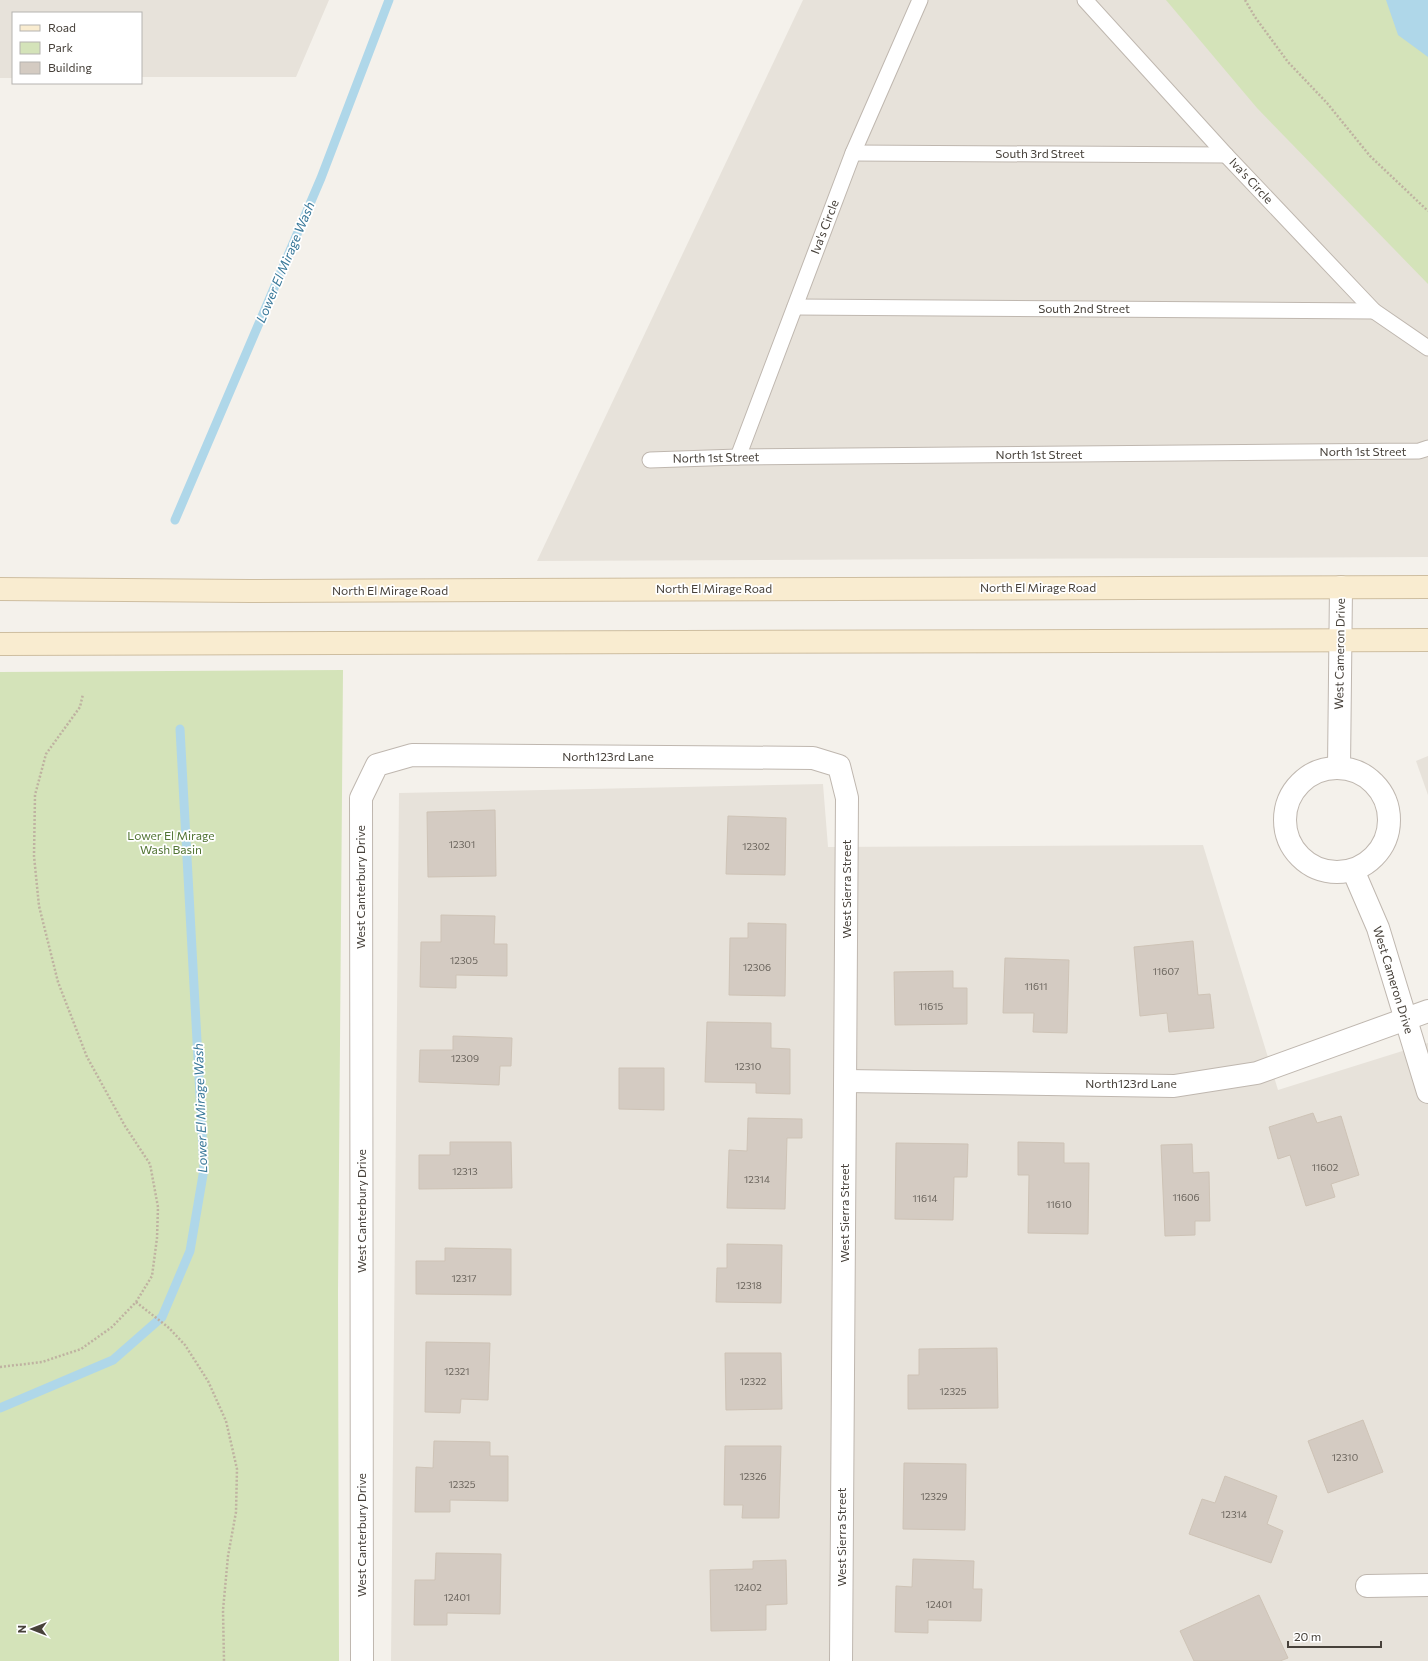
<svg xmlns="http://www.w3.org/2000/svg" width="1428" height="1661" viewBox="0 0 1428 1661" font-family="Commissioner,sans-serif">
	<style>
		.residential { fill: #e7e2da }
		.green { fill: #d4e3b9 }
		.water { fill: #afd7e9 }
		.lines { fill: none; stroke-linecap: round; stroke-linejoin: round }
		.stream { stroke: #afd7e9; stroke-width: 9 }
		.building { fill: #d4cbc2; stroke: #cec3b6 }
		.lane-casing { stroke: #bfb7af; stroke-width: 17 }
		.street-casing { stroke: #bfb7af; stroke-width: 24 }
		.secondary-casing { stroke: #cebea0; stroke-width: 24 }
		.path { stroke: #bfb2a1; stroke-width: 2.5; stroke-dasharray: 2 2; stroke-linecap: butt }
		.lane { stroke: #fff; stroke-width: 15 }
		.street { stroke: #fff; stroke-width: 22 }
		.secondary { stroke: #f9ecd0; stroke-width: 22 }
		.labels { text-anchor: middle; stroke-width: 3.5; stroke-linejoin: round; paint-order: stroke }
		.number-label { font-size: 10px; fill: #6a645c }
		.street-label { font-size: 12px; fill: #47413a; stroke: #fff }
		.park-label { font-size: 12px; fill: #517433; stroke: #fff }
		.water-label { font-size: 13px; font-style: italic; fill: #3a799a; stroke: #fff }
	</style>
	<rect width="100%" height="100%" fill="#f4f1eb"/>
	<g class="residential">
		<path d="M 0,0 L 329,0 L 296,77 L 141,77 L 141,13 L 13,13 L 13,78 L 0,78 Z"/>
		<path d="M 803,0 L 1428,0 L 1428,557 L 537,561 Z"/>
		<path d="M 1428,756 L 1428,795 L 1416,761 Z"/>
		<path d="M 823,784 L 828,847 L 1203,845 L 1278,1090 L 1428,1043 L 1428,1661 L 391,1661 L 399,793 Z"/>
	</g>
	<g class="green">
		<path d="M 1166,0 L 1428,0 L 1428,284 L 1257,108 Z"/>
		<path d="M 343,670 L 338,1292 L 339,1661 L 0,1661 L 0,672 Z"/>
	</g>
	<path class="water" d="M 1386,0 L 1428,0 L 1428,57 L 1398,35 Z"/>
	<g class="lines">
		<g class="stream">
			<path d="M 175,520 L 321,178 L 389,0"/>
			<path d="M 0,1408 L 113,1360 L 162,1317 L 190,1251 L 204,1169 L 180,729"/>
		</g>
	</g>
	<g class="building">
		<path d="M 495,810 L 496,876 L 428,877 L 427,812 Z"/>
		<path d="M 728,816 L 786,818 L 785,875 L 726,874 Z"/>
		<path d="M 441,915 L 495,916 L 494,944 L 507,944 L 507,976 L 456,975 L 456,988 L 420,987 L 421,942 L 441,942 Z"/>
		<path d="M 748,923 L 786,924 L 785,996 L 729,995 L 730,938 L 748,938 Z"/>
		<path d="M 1193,941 L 1198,995 L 1210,994 L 1214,1028 L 1169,1032 L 1167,1013 L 1140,1016 L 1134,947 Z"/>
		<path d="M 1005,958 L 1069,960 L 1067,1033 L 1033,1032 L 1034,1013 L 1003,1013 Z"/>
		<path d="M 953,971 L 953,988 L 967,988 L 967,1024 L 895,1025 L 894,972 Z"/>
		<path d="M 707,1022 L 771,1023 L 771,1048 L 790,1049 L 790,1094 L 756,1093 L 756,1083 L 705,1082 Z"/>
		<path d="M 453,1036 L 512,1038 L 511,1066 L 500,1066 L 499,1085 L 419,1082 L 420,1050 L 453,1050 Z"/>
		<path d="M 619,1068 L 664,1068 L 664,1110 L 619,1109 Z"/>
		<path d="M 1313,1113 L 1317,1123 L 1341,1116 L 1359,1175 L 1331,1184 L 1335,1197 L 1306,1206 L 1290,1155 L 1278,1159 L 1269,1127 Z"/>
		<path d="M 748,1118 L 802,1119 L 802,1138 L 787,1138 L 785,1209 L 727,1208 L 729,1150 L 747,1151 Z"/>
		<path d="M 450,1142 L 511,1142 L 512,1188 L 419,1189 L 419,1155 L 450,1155 Z"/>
		<path d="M 1018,1142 L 1064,1143 L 1064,1163 L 1089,1163 L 1088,1234 L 1028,1233 L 1029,1175 L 1018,1175 Z"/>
		<path d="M 896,1143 L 968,1144 L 967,1177 L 954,1177 L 953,1220 L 895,1219 Z"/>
		<path d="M 1192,1144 L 1193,1173 L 1209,1172 L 1210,1221 L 1195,1221 L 1195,1235 L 1165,1236 L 1161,1145 Z"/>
		<path d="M 727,1244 L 782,1245 L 781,1303 L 716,1302 L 717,1268 L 727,1268 Z"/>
		<path d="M 445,1248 L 511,1249 L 511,1295 L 416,1294 L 416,1261 L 445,1261 Z"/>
		<path d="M 426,1342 L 490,1343 L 488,1400 L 461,1399 L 460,1413 L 425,1412 Z"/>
		<path d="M 997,1348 L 998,1408 L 908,1409 L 908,1375 L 919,1375 L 919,1349 Z"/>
		<path d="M 725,1353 L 781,1353 L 782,1409 L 726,1410 Z"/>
		<path d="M 1363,1420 L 1383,1472 L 1328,1493 L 1308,1441 Z"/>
		<path d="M 434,1441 L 490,1442 L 490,1456 L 508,1456 L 508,1501 L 450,1500 L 450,1512 L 415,1512 L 416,1467 L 433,1468 Z"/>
		<path d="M 725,1446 L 781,1446 L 779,1518 L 742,1518 L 743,1505 L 724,1505 Z"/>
		<path d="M 904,1463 L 966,1464 L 965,1530 L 903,1529 Z"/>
		<path d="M 1225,1476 L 1277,1496 L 1267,1524 L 1283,1531 L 1271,1563 L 1189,1534 L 1202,1499 L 1215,1503 Z"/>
		<path d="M 436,1553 L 501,1554 L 500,1614 L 447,1613 L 447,1625 L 414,1625 L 415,1580 L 435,1580 Z"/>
		<path d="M 913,1559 L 974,1561 L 973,1589 L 982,1589 L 981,1621 L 928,1620 L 928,1633 L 895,1632 L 896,1586 L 912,1587 Z"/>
		<path d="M 786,1560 L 787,1604 L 766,1605 L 766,1630 L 711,1631 L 710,1570 L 753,1569 L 753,1561 Z"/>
		<path d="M 1259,1595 L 1288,1658 L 1280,1661 L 1194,1661 L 1180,1631 Z"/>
	</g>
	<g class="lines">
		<g class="lane-casing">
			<g id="lane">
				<path d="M 1085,0 L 1226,155 L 1374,311 L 1428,348"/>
				<path d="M 853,153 L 1226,155"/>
				<path d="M 795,307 L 1374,311"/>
				<path d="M 738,457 L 853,153 L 920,0"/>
				<path d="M 650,460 L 738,457 L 1419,451 L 1428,448"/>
			</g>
		</g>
		<g class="street-casing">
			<g id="street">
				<path d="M 1339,768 L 1341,587"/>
				<circle cx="1337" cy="820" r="52"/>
				<path d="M 1353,870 L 1378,928 L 1428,1092"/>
				<path d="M 846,1081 L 1174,1086 L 1257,1073 L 1428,1011"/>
				<path d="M 1367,1586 L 1428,1585"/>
				<path d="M 362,1661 L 361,798 L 377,765 L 412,755 L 813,758 L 839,766 L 847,798 L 841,1661"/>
			</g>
		</g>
		<g class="secondary-casing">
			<g id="secondary">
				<path d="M 0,589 L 250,591 L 1428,587"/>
				<path d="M 0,644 L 1428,640"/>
			</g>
		</g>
		<g class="path">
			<path d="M 1245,0 L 1255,17 L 1288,62 L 1327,103 L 1370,156 L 1428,211"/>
			<path d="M 136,1302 L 169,1328 L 185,1345 L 208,1381 L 226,1421 L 237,1469 L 236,1512 L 228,1556 L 223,1610 L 224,1661"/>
			<path d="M 0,1367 L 42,1362 L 81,1349 L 112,1327 L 136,1302 L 152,1276 L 157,1238 L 158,1207 L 150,1164 L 125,1126 L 87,1057 L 58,982 L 39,906 L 34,856 L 35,795 L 46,754 L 80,707 L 83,694"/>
		</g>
		<use href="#lane" class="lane"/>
		<use href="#street" class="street"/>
		<use href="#secondary" class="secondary"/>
	</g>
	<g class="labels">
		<g class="number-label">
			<text x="462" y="848">12301</text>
			<text x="756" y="850">12302</text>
			<text x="464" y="964">12305</text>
			<text x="757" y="971">12306</text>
			<text x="1166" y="975">11607</text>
			<text x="1036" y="990">11611</text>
			<text x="931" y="1010">11615</text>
			<text x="465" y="1062">12309</text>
			<text x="748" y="1070">12310</text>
			<text x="1325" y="1171">11602</text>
			<text x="465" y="1175">12313</text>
			<text x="757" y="1183">12314</text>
			<text x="1186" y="1201">11606</text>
			<text x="925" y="1202">11614</text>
			<text x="1059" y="1208">11610</text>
			<text x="464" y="1282">12317</text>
			<text x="749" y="1289">12318</text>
			<text x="457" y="1375">12321</text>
			<text x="753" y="1385">12322</text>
			<text x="953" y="1395">12325</text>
			<text x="1345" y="1461">12310</text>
			<text x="753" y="1480">12326</text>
			<text x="462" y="1488">12325</text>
			<text x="934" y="1500">12329</text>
			<text x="1234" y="1518">12314</text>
			<text x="748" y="1591">12402</text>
			<text x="457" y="1601">12401</text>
			<text x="939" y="1608">12401</text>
		</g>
		<g class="street-label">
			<text x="1040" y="158">South 3rd Street</text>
			<text transform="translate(1251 181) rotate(47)" y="4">Iva's Circle</text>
			<text transform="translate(825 227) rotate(-69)" y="4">Iva's Circle</text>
			<text x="1084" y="313">South 2nd Street</text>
			<text x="1363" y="456">North 1st Street</text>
			<text x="1039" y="459">North 1st Street</text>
			<text transform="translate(716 458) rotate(-1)" y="4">North 1st Street</text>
			<text x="1038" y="592">North El Mirage Road</text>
			<text x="714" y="593">North El Mirage Road</text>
			<text x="390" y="595">North El Mirage Road</text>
			<text transform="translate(1340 654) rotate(-89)" y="4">West Cameron Drive</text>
			<text x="608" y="761">North123rd Lane</text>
			<text transform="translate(361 887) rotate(-90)" y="4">West Canterbury Drive</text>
			<text transform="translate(847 889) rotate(-90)" y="4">West Sierra Street</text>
			<text transform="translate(1393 980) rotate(73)" y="4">West Cameron Drive</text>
			<text x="1131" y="1088">North123rd Lane</text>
			<text transform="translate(362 1211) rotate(-90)" y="4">West Canterbury Drive</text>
			<text transform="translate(845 1213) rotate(-90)" y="4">West Sierra Street</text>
			<text transform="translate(362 1535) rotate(-90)" y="4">West Canterbury Drive</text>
			<text transform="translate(842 1537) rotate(-90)" y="4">West Sierra Street</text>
		</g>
		<g class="park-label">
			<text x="171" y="840">Lower El Mirage<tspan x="171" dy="14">Wash Basin</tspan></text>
		</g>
		<g class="water-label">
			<text transform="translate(285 262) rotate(-67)" y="5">Lower El Mirage Wash</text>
			<text transform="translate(200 1108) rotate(-92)" y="5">Lower El Mirage Wash</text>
		</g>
	</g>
	<rect x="12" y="12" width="130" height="72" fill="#ffffff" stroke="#b5b3b0"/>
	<rect x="20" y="25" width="20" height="6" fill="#f9ecd0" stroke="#b5b3b0"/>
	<text x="48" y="32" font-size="12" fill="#47413a">Road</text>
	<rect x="20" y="42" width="20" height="12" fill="#d4e3b9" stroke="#b5b3b0"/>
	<text x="48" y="52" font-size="12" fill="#47413a">Park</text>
	<rect x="20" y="62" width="20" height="12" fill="#d4cbc2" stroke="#b5b3b0"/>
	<text x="48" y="72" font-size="12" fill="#47413a">Building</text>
	<g transform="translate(32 1629) rotate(270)" stroke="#ffffff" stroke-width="3" paint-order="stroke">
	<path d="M0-3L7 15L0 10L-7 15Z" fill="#47413a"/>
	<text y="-6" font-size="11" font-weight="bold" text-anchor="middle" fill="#47413a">N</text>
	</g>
	<path d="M1288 1641v6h93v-6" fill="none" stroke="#47413a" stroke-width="2"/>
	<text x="1294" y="1641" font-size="12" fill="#47413a" stroke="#ffffff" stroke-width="3" paint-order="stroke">20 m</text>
</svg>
